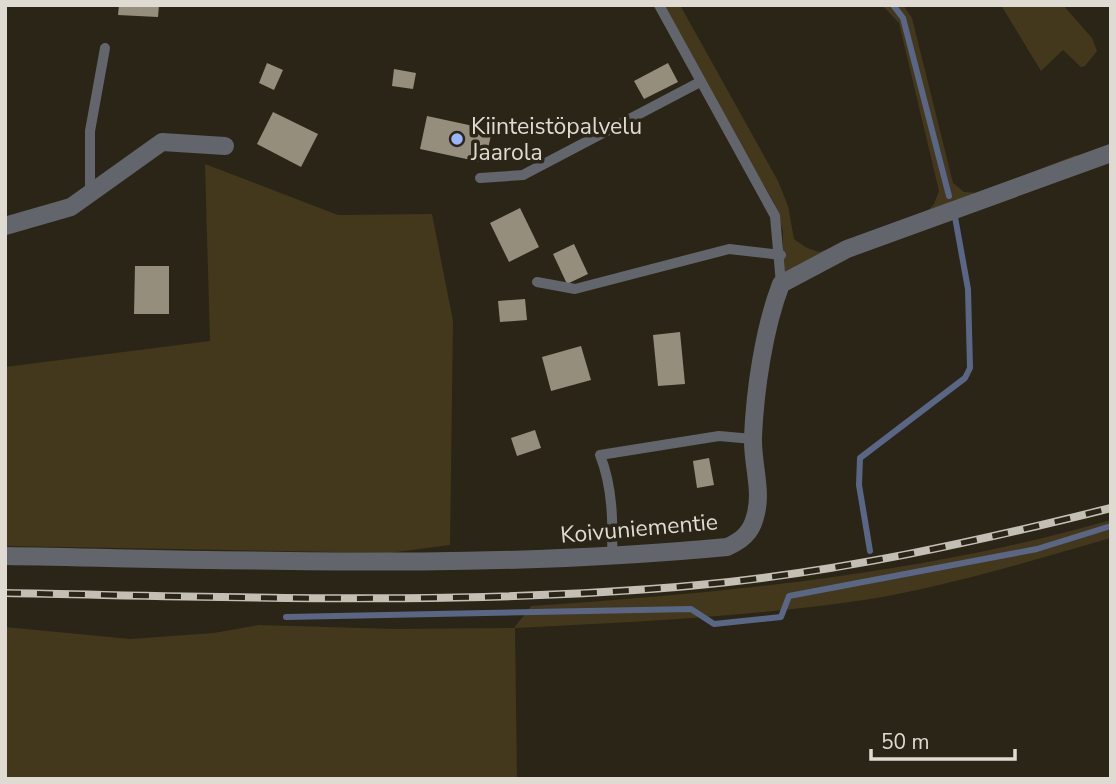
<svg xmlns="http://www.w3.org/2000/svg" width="1116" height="784" viewBox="0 0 1116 784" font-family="'Nunito Sans',sans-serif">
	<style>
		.green { fill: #43381c }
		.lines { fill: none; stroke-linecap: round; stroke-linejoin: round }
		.stream { stroke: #596686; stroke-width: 6 }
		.building { fill: #968e7d }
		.service { stroke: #62656c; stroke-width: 10 }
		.minor { stroke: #62656c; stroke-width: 18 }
		.rail-casing { stroke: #c3bfb5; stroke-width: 8 }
		.rail { stroke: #2b2517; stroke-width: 5; stroke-dasharray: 16; stroke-linecap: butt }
		.poi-dot { fill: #98b5fd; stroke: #2b2517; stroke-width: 2.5 }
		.labels { text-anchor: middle; stroke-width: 7; stroke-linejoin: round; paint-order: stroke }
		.poi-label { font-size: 23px; fill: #dfdbd2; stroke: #2b2517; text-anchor: start }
		.street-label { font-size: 23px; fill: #dfdbd2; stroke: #2b2517 }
	</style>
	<rect width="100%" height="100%" fill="#2b2517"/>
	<g class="green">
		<path d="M 662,5 L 680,5 L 778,181 L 788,206 L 794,239 L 807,248 L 819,252 L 925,214 L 934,204 L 939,191 L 899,23 L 882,5 L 903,5 L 912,18 L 953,183 L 964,192 L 978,193 L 1076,155 L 1080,160 L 787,275 L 783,269 L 783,231 L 774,203 Z"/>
		<path d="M 1001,5 L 1063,5 L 1092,38 L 1097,51 L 1085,66 L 1081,67 L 1063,50 L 1041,71 Z"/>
		<path d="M 205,164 L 338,215 L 432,214 L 453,321 L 450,545 L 389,553 L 5,546 L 5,367 L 210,341 Z"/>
		<path d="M 1111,520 L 1111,538 C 1030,561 947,587 864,600 C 748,617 631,622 515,628 L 517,779 L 5,779 L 5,627 L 130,639 L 214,633 L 259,625 L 395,629 L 514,628 L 531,606 C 726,593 922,574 1111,520 Z"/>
	</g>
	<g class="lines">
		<g class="stream">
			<path d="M 893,5 L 903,18 L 949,196"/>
			<path d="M 870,551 L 859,485 L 860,458 L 965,378 L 970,368 L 968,289 L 955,217"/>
			<path d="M 286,617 L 691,609 L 714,624 L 781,617 L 789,596 L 1037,549 L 1111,526"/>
		</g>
	</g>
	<g class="building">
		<path d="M 119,5 L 159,5 L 158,17 L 118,15 Z"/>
		<path d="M 267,63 L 283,70 L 274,90 L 259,83 Z"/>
		<path d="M 668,63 L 678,82 L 644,99 L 634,81 Z"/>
		<path d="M 394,69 L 416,73 L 413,89 L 392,86 Z"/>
		<path d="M 273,112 L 318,134 L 301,167 L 257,144 Z"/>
		<path d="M 427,116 L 492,130 L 485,163 L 420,149 Z"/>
		<path d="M 520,208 L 539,247 L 509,262 L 490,223 Z"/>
		<path d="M 574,244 L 588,274 L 567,284 L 553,254 Z"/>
		<path d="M 135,266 L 169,266 L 169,314 L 134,314 Z"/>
		<path d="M 525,299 L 527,320 L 500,322 L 498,301 Z"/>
		<path d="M 680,332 L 685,384 L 658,386 L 653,335 Z"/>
		<path d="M 581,346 L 591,380 L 551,391 L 542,357 Z"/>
		<path d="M 535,430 L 541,448 L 517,456 L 511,438 Z"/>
		<path d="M 709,458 L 714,485 L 697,488 L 693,461 Z"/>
	</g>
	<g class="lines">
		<g class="service">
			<path d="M 659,5 L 775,216 L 781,284"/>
			<path d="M 480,178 L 523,175 L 700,82"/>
			<path d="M 90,194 L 90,131 L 105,48"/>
			<path d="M 537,282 L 575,289 L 729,249 L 781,255"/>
			<path d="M 612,558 C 613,523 613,488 600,455 L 719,436 L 753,439"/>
		</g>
		<g class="minor">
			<path d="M 5,226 L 71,207 L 162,142 L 225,146"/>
			<path d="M 5,556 C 246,560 487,570 727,547 C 741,541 751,533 755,517 C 763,491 752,464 753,437 C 755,390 764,328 781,284 L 847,249 L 1111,153"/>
		</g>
		<g class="rail-casing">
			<path id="rail" d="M 5,593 C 236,597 469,606 699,585 C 839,572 975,542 1111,508"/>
		</g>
		<use href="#rail" class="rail"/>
	</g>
	<circle class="poi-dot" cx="457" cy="139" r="7"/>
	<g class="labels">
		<g class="poi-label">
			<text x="471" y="134">Kiinteistöpalvelu<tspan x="471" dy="26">Jaarola</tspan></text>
		</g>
		<g class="street-label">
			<text transform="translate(639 528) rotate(-5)" y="8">Koivuniementie</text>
		</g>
	</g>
	<rect width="1116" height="784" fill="none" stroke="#dfdbd2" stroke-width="14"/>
	<path d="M871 749v10h144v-10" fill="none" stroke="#dfdbd2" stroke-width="3.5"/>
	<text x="881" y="749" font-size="21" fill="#dfdbd2" stroke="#2b2517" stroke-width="5" paint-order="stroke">50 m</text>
</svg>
